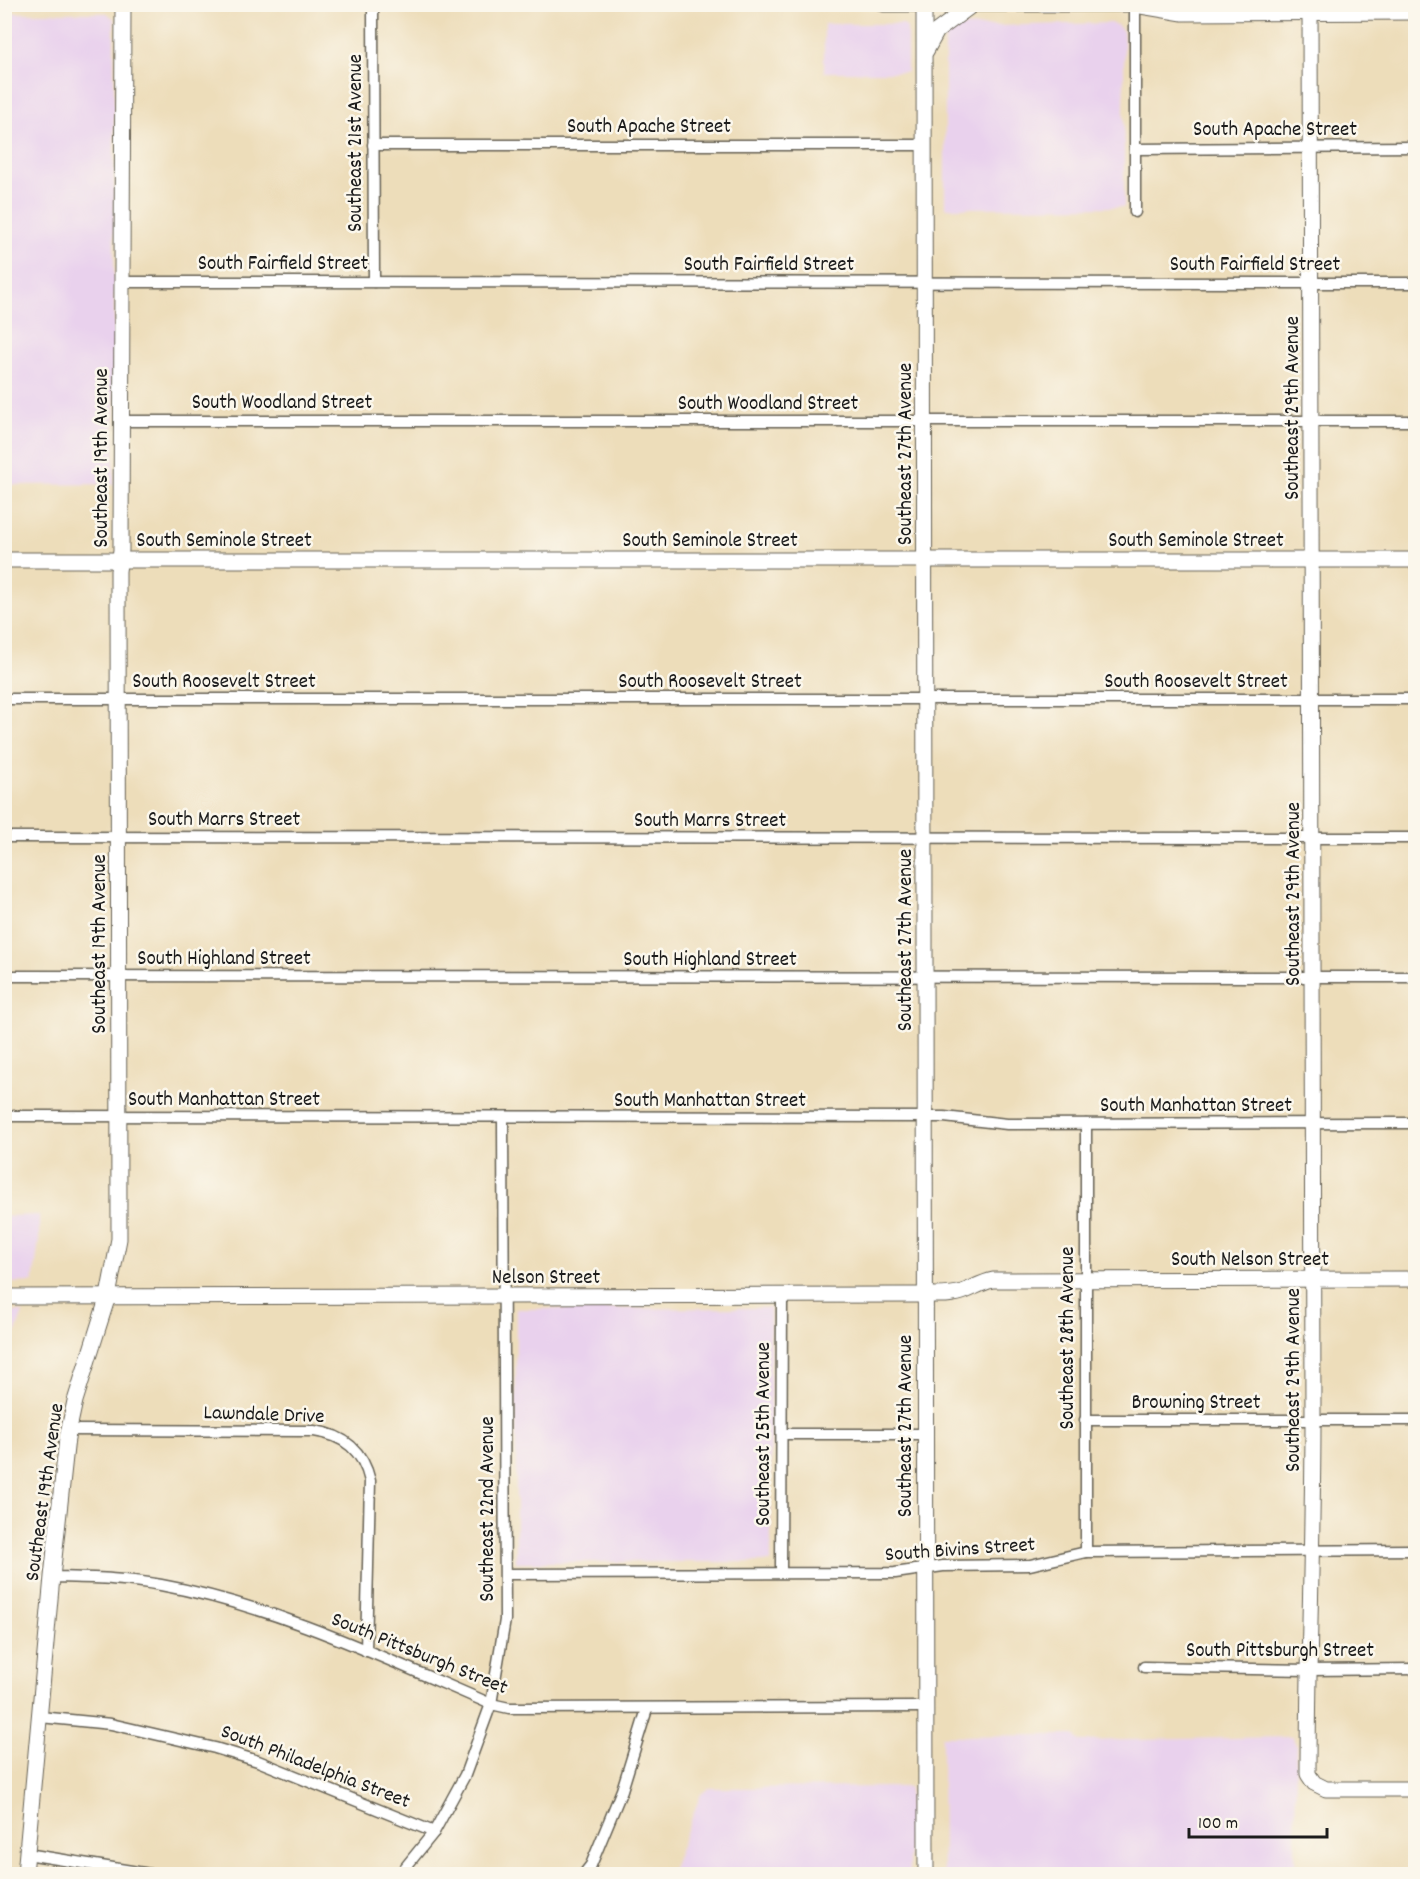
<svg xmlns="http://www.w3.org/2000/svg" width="1420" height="1879" viewBox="0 0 1420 1879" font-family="Dekko,sans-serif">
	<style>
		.built { fill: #e9d1ed }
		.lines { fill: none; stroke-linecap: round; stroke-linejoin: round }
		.street-casing { stroke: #656053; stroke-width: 13 }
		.secondary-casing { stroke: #656053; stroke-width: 17 }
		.street { stroke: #fff; stroke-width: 10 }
		.secondary { stroke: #fff; stroke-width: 15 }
		.labels { text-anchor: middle; stroke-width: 5; stroke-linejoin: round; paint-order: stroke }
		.street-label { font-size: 21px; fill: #1c1c1c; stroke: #fbf7ec }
	</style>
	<rect width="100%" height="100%" fill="#fbf7ec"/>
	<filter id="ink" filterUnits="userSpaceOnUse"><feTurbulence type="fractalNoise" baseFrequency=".0167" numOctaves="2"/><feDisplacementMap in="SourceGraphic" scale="12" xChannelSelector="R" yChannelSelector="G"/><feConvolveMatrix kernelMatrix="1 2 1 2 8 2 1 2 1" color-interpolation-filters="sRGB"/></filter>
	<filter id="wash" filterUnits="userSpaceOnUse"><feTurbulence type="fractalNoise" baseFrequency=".008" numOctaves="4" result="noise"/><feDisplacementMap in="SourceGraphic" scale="24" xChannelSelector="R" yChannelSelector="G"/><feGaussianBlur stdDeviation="1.35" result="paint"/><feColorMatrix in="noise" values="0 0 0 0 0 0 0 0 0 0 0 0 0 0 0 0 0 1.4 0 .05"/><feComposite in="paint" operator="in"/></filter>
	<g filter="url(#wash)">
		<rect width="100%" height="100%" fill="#edddba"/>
		<g class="built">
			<path d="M 4,13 L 107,13 L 114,19 L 114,484 L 5,485 Z"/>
			<path d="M 1110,23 L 1117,25 L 1123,31 L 1124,42 L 1124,207 L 945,208 L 945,33 L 954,27 Z"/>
			<path d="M 824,24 L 903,24 L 907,28 L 907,72 L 824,72 Z"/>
			<path d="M 39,1215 L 39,1240 L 33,1282 L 5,1283 L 5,1216 Z"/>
			<path d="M 770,1308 L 771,1562 L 516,1562 L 516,1309 Z"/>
			<path d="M 5,1312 L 23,1312 L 5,1362 L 4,1312 Z"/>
			<path d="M 1074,1735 L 1080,1741 L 1292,1737 L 1296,1744 L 1295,1874 L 943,1874 L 942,1736 Z"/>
			<path d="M 909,1787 L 909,1874 L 670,1874 L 701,1794 L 709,1788 Z"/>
		</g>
	</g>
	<g filter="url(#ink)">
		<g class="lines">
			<g class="street-casing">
				<g id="street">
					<path d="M 373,4 L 374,282"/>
					<path d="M 1135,5 L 1135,212"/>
					<path d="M 373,145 L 925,145"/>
					<path d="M 1135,149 L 1416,147"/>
					<path d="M 122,282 L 1416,283"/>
					<path d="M 121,421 L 1416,421"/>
					<path d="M 4,699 L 1416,699"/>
					<path d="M 4,837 L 1416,838"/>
					<path d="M 4,976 L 1416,977"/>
					<path d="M 4,1116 L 944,1117 L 1007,1124 L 1416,1123"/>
					<path d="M 1085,1420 L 1416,1420"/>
					<path d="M 69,1430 L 314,1431 C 345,1435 363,1451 370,1481 L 366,1651"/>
					<path d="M 782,1434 L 925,1434"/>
					<path d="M 1086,1552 L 1086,1124"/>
					<path d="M 781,1572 L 782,1295"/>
					<path d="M 506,1574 L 895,1573 L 943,1566 L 1030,1565 L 1086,1552 L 1416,1550"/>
					<path d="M 52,1577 C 88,1578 125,1578 161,1585 C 276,1606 384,1658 491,1704 L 509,1708 L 925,1707"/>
					<path d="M 1144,1667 L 1308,1670 L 1416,1669"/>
					<path d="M 40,1717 L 111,1724 L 215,1748 L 258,1761 L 434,1832"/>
					<path d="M 27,1854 L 150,1874"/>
					<path d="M 400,1874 L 434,1832 L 465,1775 L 491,1704 L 505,1620 L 503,1118"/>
					<path d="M 584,1874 L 591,1865 L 622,1790 L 647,1709"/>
				</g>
			</g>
			<g class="secondary-casing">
				<g id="secondary">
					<path d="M 883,4 L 1143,4"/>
					<path d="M 1310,4 L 1313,1420 C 1313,1538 1308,1656 1308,1774 L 1314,1783 L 1326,1789 L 1416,1789"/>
					<path d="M 924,5 L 926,1874"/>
					<path d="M 1135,5 L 1183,13 L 1416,12"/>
					<path d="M 926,51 L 937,31 L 972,5"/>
					<path d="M 4,560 L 1416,560"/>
					<path d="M 4,1297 L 925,1295 C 938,1295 953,1296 965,1291 C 975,1287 983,1282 993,1280 L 1416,1279"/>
					<path d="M 25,1874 L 52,1577 L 67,1438 L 75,1401 L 108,1296 L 119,1239 L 118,571 L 121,550 L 123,4"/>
				</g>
			</g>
			<use href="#street" class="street"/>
			<use href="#secondary" class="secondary"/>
		</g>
	</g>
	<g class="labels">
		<g class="street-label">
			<text x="649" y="132">South Apache Street</text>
			<text x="1275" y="135">South Apache Street</text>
			<text transform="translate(354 143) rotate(-90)" y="7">Southeast 21st Avenue</text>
			<text x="283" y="269">South Fairfield Street</text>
			<text x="769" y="270">South Fairfield Street</text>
			<text x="1255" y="270">South Fairfield Street</text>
			<text x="282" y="408">South Woodland Street</text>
			<text x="768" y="409">South Woodland Street</text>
			<text transform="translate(1291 408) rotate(-90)" y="7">Southeast 29th Avenue</text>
			<text transform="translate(904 454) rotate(-90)" y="7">Southeast 27th Avenue</text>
			<text transform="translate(100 458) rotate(-90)" y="7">Southeast 19th Avenue</text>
			<text x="224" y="546">South Seminole Street</text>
			<text x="710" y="546">South Seminole Street</text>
			<text x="1196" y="546">South Seminole Street</text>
			<text x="224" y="687">South Roosevelt Street</text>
			<text x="710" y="687">South Roosevelt Street</text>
			<text x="1196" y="687">South Roosevelt Street</text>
			<text x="224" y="825">South Marrs Street</text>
			<text x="710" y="826">South Marrs Street</text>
			<text transform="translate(1292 894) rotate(-90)" y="7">Southeast 29th Avenue</text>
			<text transform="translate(904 940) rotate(-90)" y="7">Southeast 27th Avenue</text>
			<text transform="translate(98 944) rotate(-90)" y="7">Southeast 19th Avenue</text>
			<text x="224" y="964">South Highland Street</text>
			<text x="710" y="965">South Highland Street</text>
			<text x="224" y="1105">South Manhattan Street</text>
			<text x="710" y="1106">South Manhattan Street</text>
			<text x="1196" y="1111">South Manhattan Street</text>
			<text x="1250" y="1265">South Nelson Street</text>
			<text x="546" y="1283">Nelson Street</text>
			<text transform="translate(1066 1338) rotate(-90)" y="7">Southeast 28th Avenue</text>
			<text transform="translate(1292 1380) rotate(-90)" y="7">Southeast 29th Avenue</text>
			<text x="1196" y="1408">Browning Street</text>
			<text transform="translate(264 1413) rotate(2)" y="7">Lawndale Drive</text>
			<text transform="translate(904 1426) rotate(-90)" y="7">Southeast 27th Avenue</text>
			<text transform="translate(762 1434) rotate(-90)" y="7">Southeast 25th Avenue</text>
			<text transform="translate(43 1492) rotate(-82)" y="7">Southeast 19th Avenue</text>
			<text transform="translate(486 1509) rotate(-90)" y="7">Southeast 22nd Avenue</text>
			<text transform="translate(960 1548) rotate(-4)" y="7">South Bivins Street</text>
			<text x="1280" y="1656">South Pittsburgh Street</text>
			<text transform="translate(420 1652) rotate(22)" y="7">South Pittsburgh Street</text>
			<text transform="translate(316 1765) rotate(21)" y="7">South Philadelphia Street</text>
		</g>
	</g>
	<rect width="1420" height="1879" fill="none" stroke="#fbf7ec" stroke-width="24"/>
	<path d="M1189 1828v9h138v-9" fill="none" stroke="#1c1c1c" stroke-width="3"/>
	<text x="1198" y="1828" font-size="18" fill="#1c1c1c" stroke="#fbf7ec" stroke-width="4.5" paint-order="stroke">100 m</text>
</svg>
